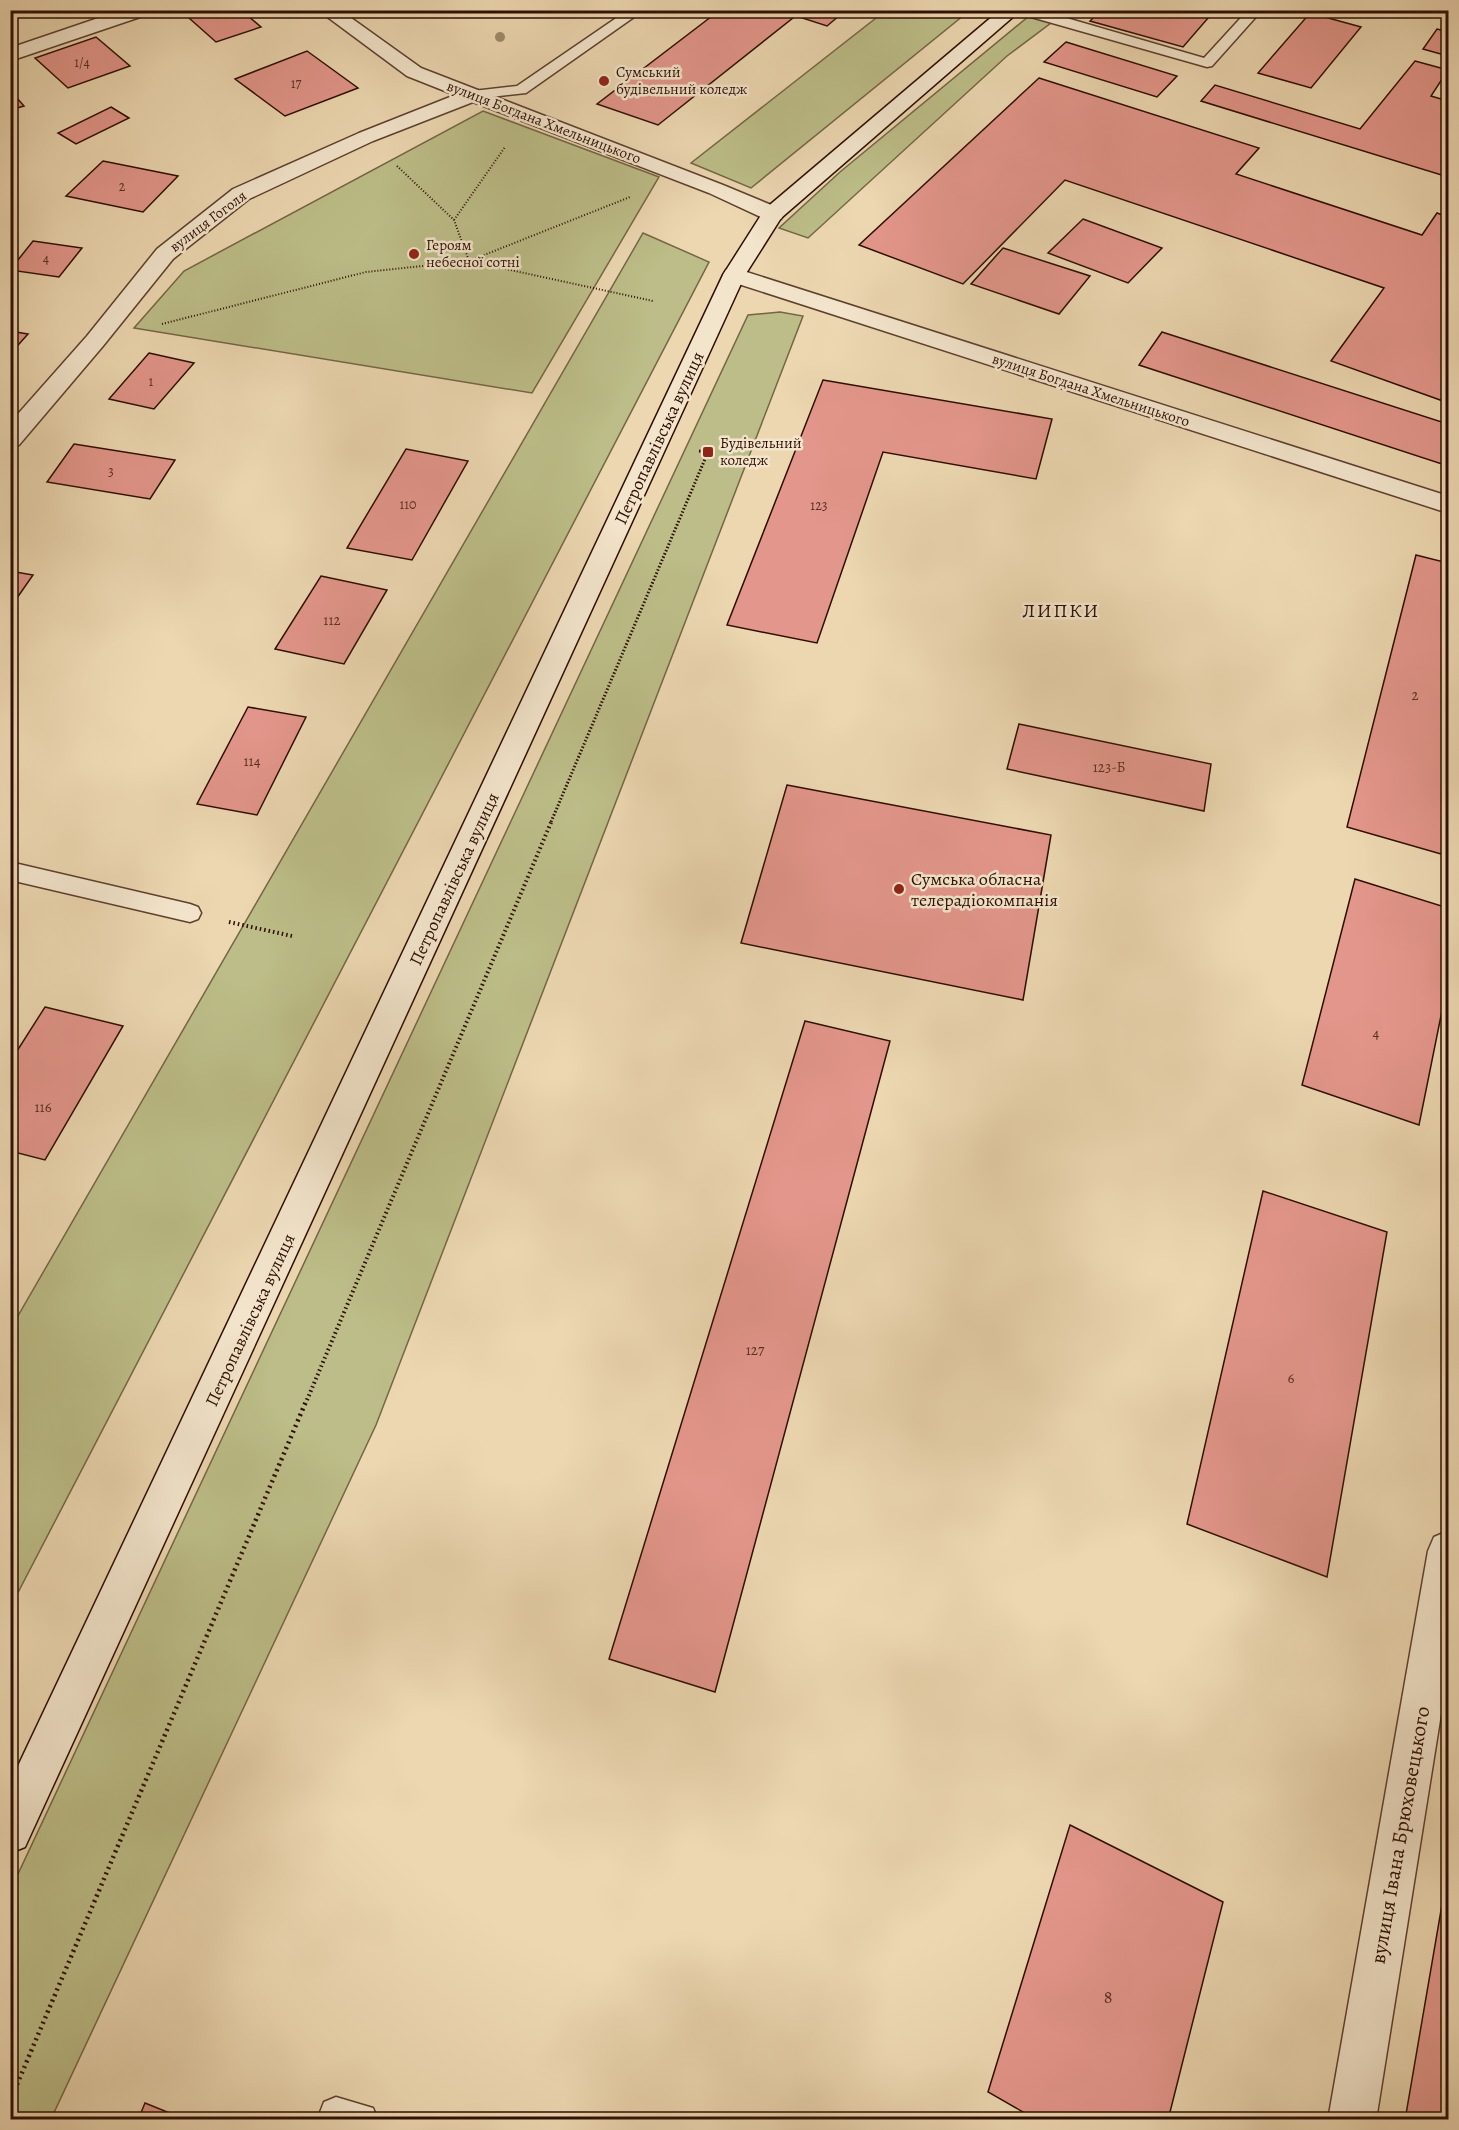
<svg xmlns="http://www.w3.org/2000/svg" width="1459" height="2130" viewBox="0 0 1459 2130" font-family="Alegreya,serif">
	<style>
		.green { fill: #bcbd88; stroke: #756645; stroke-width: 1.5 }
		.building { fill: #e3968b; stroke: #2e0e02; stroke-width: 1.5 }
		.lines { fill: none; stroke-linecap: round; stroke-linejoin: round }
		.lane-casing { stroke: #5e402e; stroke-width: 3 }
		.street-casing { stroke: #5e402e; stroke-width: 3 }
		.secondary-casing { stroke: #2e0e02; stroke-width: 3 }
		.path-far3 { stroke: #2e0e02; stroke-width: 2; stroke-dasharray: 1 2; stroke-linecap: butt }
		.path-far2 { stroke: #2e0e02; stroke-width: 3; stroke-dasharray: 1.5 2; stroke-linecap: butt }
		.path-far1 { stroke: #2e0e02; stroke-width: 4; stroke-dasharray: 1.5 3; stroke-linecap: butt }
		.path { stroke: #2e0e02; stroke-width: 4.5; stroke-dasharray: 2 4; stroke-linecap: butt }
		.lane { fill: #f3e5cc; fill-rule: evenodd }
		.street { fill: #f3e5cc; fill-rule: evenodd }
		.secondary { fill: #f3e5cc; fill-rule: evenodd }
		.tree { fill: #9f8a6b }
		.poi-dot { fill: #8f2418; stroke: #f3e5cc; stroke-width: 2 }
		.labels { text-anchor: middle; stroke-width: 5; stroke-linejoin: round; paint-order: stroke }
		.far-number-label { font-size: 14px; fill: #5b3024 }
		.far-poi-label { font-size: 15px; fill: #2e0e02; stroke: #f3e5cc; text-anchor: start }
		.far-street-label { font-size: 15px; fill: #2e0e02; stroke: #f3e5cc }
		.number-label { font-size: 15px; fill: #5b3024 }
		.street-label { font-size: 18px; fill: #2e0e02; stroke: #f3e5cc }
		.poi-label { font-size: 18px; fill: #2e0e02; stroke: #f3e5cc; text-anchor: start }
		.near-number-label { font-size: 18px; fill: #5b3024 }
		.neighbourhood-label { font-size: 20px; letter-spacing: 1.5px; fill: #2e0e02; stroke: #f3e5cc }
		.near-street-label { font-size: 21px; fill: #2e0e02; stroke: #f3e5cc }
	</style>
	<rect width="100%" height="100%" fill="#ecd7b1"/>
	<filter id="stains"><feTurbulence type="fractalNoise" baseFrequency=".00333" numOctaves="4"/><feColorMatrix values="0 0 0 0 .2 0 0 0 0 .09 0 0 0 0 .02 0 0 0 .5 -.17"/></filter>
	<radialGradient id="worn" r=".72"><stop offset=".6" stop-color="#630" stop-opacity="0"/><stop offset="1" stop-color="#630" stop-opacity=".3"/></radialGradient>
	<g class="green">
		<path d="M 885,11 L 969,11 L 751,188 L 691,163 Z"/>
		<path d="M 1035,11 L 1067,11 L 1007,56 L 808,238 L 779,228 L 840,172 Z"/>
		<path d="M 483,111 L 659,177 L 532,393 L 134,328 L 184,271 Z"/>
		<path d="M 643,233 L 709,262 L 11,1606 L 11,1328 Z"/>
		<path d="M 780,312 L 803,316 L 376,1425 L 51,2119 L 11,2119 L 11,1889 L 748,315 Z"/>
	</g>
	<g class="building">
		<path d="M 180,10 L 241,10 L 261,27 L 216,42 Z"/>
		<path d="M 720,10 L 803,10 L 658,125 L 597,104 Z"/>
		<path d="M 803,10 L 846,10 L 827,26 L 796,16 Z"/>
		<path d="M 1101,10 L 1215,10 L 1183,47 L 1090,21 Z"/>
		<path d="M 1310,13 L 1361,27 L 1311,88 L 1258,73 Z"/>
		<path d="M 1437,29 L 1448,32 L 1448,56 L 1423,49 Z"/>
		<path d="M 96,37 L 130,66 L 68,88 L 35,58 Z"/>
		<path d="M 1066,42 L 1177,76 L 1157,97 L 1044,62 Z"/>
		<path d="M 307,51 L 358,88 L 285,116 L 235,79 Z"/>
		<path d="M 1415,61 L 1448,70 L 1431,96 L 1448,101 L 1448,177 L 1201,101 L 1215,85 L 1360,129 Z"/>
		<path d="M 1039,78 L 1259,148 L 1236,174 L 1422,235 L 1437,213 L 1448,217 L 1448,393 L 1443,401 L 1331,361 L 1384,288 L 1065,180 L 963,284 L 859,245 Z"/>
		<path d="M 10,90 L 24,106 L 10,110 Z"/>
		<path d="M 111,107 L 129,118 L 76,144 L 58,133 Z"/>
		<path d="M 103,161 L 178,176 L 143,212 L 66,196 Z"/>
		<path d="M 1083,219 L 1162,248 L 1128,283 L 1048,253 Z"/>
		<path d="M 33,241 L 82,248 L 59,277 L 10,270 Z"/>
		<path d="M 1003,248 L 1090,276 L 1059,314 L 971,284 Z"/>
		<path d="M 10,331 L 28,334 L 10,354 Z"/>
		<path d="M 1162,332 L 1448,424 L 1448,466 L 1139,365 Z"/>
		<path d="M 149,353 L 194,363 L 154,409 L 109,399 Z"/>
		<path d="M 823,380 L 1052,419 L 1036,479 L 883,452 L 817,643 L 727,625 Z"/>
		<path d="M 74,444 L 175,460 L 150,499 L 47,482 Z"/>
		<path d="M 406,449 L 468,461 L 412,560 L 347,548 Z"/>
		<path d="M 1416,555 L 1448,563 L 1448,856 L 1347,827 Z"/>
		<path d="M 10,571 L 33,575 L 10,608 Z"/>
		<path d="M 321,576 L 387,590 L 344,664 L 275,649 Z"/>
		<path d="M 248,707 L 306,717 L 257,815 L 197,804 Z"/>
		<path d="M 1019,724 L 1211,764 L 1204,811 L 1007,769 Z"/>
		<path d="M 787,785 L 1051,835 L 1023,1000 L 741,943 Z"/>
		<path d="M 1355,879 L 1448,908 L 1448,981 L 1419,1125 L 1302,1085 Z"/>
		<path d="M 45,1007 L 123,1026 L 45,1160 L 10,1151 L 10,1062 Z"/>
		<path d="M 805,1021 L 890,1041 L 715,1692 L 609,1659 Z"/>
		<path d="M 1263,1191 L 1387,1232 L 1327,1577 L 1187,1524 Z"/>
		<path d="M 1070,1825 L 1223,1902 L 1168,2120 L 1037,2120 L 988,2092 Z"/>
		<path d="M 1445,1887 L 1448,1889 L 1448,2120 L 1405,2120 Z"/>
		<path d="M 145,2103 L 187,2120 L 138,2120 Z"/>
	</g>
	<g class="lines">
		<g class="lane-casing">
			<g id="lane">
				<path d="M 628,10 L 644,10 L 526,93 L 473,99 L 466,95 L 473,91 L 517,86 Z"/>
				<path d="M 1016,10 L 1039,10 L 1204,58 L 1248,10 L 1262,10 L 1212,66 L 1207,67 L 1017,13 Z"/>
				<path d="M 10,862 L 190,904 L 198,907 L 201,913 L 198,919 L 190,922 L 10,880 Z"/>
				<path d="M 336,2097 L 373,2108 L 378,2120 L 317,2120 L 324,2102 Z"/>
			</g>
		</g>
		<g class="street-casing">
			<g id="street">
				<path d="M 122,10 L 151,10 L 149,14 L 10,61 L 10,48 Z"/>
				<path d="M 318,10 L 340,10 L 421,68 L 723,185 L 781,209 L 784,214 L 781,219 L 773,220 L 765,219 L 709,193 L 473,102 L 373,141 L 249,199 L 173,259 L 103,346 L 19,445 L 10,447 L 10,423 L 87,336 L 157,249 L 233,189 L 359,133 L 455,95 L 407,76 Z"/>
				<path d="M 734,268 L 1448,496 L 1448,513 L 726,280 L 723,275 L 726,270 Z"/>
				<path d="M 1448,1531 L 1448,1670 L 1376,2120 L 1328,2120 L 1428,1551 L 1434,1537 Z"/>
			</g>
		</g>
		<g class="secondary-casing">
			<path id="secondary" d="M 1000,10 L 1021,10 L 781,218 L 745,275 L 25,1847 L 10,1853 L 10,1783 L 723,275 L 765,209 Z"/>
		</g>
		<g class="path-far3">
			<path d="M 397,166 L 454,220 L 469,261 L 630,197"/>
			<path d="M 454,220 L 505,147"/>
			<path d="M 162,324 L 366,272 L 469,261 L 653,301"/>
		</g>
		<path class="path-far2" d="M 551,822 L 708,452 L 699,451"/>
		<g class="path-far1">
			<path d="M 229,922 L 292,936"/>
			<path d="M 307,1400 L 552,820"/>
		</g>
		<path class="path" d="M 10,2101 L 307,1399"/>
		<use href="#lane" class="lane"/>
		<use href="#street" class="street"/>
		<use href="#secondary" class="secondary"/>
	</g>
	<circle class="tree" cx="500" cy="37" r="5"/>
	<g class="poi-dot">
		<circle cx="604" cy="81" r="6"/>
		<circle cx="414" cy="254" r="6"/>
		<rect x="702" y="446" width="12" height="12" rx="3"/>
		<circle cx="899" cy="889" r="6"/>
	</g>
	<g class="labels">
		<g class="far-number-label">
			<text x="82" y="67">1/4</text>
			<text x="296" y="88">17</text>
			<text x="122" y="191">2</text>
			<text x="46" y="263">4</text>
			<text x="151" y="386">1</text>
			<text x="111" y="476">3</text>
			<text x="408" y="509">110</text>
			<text x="819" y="510">123</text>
		</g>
		<g class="far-poi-label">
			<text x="616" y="77">Сумський<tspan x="616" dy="17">будівельний коледж</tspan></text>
			<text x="426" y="250">Героям<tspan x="426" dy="17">небесної сотні</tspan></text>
			<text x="720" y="448">Будівельний<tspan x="720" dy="17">коледж</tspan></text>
		</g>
		<g class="far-street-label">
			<text transform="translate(544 122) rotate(21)" y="5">вулиця Богдана Хмельницького</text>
			<text transform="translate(208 221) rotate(-37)" y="5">вулиця Гоголя</text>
			<text transform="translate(1091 390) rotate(18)" y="5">вулиця Богдана Хмельницького</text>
		</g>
		<g class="number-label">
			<text x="332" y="625">112</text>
			<text x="1415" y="700">2</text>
			<text x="252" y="766">114</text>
			<text x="1109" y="772">123-Б</text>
			<text x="1376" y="1038">4</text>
			<text x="43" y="1112">116</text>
			<text x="755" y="1355">127</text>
			<text x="1291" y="1383">6</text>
		</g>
		<g class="street-label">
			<text transform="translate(659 438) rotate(-65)" y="6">Петропавлівська вулиця</text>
			<text transform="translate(454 879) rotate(-65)" y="6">Петропавлівська вулиця</text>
			<text transform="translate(250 1320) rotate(-65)" y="6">Петропавлівська вулиця</text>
		</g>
		<g class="poi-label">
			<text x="911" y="885">Сумська обласна<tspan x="911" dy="21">телерадіокомпанія</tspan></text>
		</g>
		<g class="near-number-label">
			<text x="1108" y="2003">8</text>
		</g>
		<g class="neighbourhood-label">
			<text x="1061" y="617">ЛИПКИ</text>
		</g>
		<g class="near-street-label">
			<text transform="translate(1400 1835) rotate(-80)" y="7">вулиця Івана Брюховецького</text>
		</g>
	</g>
	<rect width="1459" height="2130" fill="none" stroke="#ecd7b1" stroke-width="36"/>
	<rect x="12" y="12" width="1435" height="2106" fill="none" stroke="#2e0e02" stroke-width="3"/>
	<rect x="18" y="18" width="1423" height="2094" fill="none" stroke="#2e0e02" stroke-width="1.5"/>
	<rect width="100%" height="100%" filter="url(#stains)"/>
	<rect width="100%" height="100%" fill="url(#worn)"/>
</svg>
